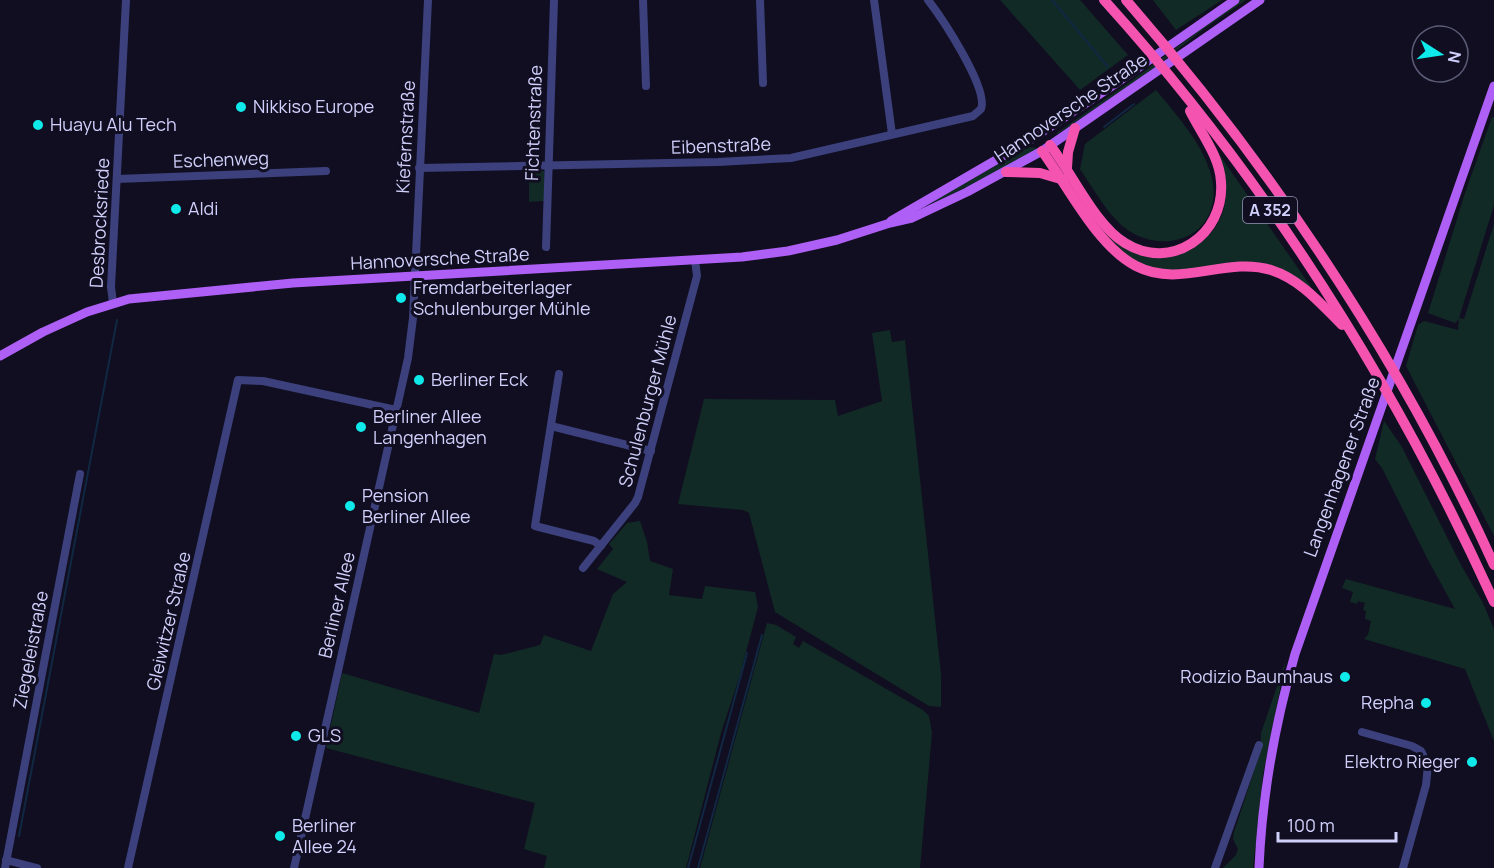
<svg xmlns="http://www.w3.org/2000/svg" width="1494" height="868" viewBox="0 0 1494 868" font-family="Manrope,sans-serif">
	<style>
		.green { fill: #122a26 }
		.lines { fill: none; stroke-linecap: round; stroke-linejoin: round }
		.stream { stroke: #102842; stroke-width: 2 }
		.minor { stroke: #3c407c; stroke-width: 8 }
		.major { stroke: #ae5ff5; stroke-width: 9 }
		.highway { stroke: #f454b0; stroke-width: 10 }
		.poi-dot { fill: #0fe9e9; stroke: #100e20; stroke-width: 2 }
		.labels { text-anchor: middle; stroke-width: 6; stroke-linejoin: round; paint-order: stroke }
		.shield { fill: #100e20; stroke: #9796ba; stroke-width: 1.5 }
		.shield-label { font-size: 16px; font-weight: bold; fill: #d1d0fc }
		.poi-label { font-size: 18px; fill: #d1d0fc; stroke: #100e20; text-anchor: start }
		.street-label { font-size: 18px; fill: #d1d0fc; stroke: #100e20 }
	</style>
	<rect width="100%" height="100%" fill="#100e20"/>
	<g class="green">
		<path d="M 1000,0 L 1080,0 L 1128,55 L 1080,90 Z"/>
		<path d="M 1153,0 L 1222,0 L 1176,30 Z"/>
		<path d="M 1241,0 L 1246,0 L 1205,28 L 1146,74 L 1056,135 L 1058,132 L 1131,81 Z"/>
		<path d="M 1156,90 C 1178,117 1208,149 1213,184 C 1220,237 1163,257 1125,228 C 1108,215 1093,188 1080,169 L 1085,144 Z"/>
		<path d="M 1492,117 L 1494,117 L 1494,205 L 1459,318 L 1464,319 L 1494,224 L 1494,536 L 1406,366 L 1418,325 L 1424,321 L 1458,330 L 1459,319 L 1455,323 L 1428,313 L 1465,193 Z"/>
		<path d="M 1029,147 L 1038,148 L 1007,167 L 933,203 L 937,199 Z"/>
		<path d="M 1219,154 L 1311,287 L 1308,289 L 1281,270 L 1183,271 L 1150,269 L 1126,256 L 1098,226 L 1100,224 L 1164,257 C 1199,254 1226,227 1226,191 C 1226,177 1219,164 1219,154 Z"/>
		<path d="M 529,171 L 544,171 L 544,201 L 529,202 Z"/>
		<path d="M 890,330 L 892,342 L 905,340 L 941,674 L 941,707 L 929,706 L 775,612 L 749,513 L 743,510 L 678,504 L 704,399 L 835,400 L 838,416 L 882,401 L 872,333 Z"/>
		<path d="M 1384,421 L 1402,447 L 1461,565 L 1483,603 L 1494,629 L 1494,741 L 1465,669 L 1364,639 L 1368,635 L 1371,621 L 1365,619 L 1366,611 L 1363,610 L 1365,603 L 1358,601 L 1357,604 L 1350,602 L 1353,592 L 1342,588 L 1346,579 L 1455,609 L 1427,558 L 1382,468 L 1375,459 Z"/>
		<path d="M 640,521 L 647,542 L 650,561 L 673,569 L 669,595 L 702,599 L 705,586 L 755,592 L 758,607 L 740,675 L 721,733 L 686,868 L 544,868 L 547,856 L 524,849 L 535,803 L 326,748 L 342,673 L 479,713 L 494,654 L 501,655 L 540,645 L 544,635 L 591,651 L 613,594 L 627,582 L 597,569 L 613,549 L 609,544 L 627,523 Z"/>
		<path d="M 767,623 L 776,625 L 796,637 L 793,644 L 799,648 L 803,641 L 923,710 L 929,716 L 932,733 L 920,868 L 700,868 Z"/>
		<path d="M 1286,660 L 1263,774 L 1253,868 L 1223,868 L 1236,855 L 1238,849 L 1233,839 L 1234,832 L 1261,750 L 1261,733 Z"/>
	</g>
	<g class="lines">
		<g class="stream">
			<path d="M 1052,0 L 1108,67"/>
			<path d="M 1104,127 L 1134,104"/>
			<path d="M 19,836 L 117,320"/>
			<path d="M 688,868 L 747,653"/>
			<path d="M 698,868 L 762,635"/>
		</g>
		<g class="minor">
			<path d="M 643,0 L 646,86"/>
			<path d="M 760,0 L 763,83"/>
			<path d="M 874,0 L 892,134"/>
			<path d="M 419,168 L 718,162 L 791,158 L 973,116 L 981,109 C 989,89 942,18 928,0"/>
			<path d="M 117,179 L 326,171"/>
			<path d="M 546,247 L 554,0"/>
			<path d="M 113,303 L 111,287 L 126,0"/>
			<path d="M 559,374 L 535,526 L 594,541 L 601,546"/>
			<path d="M 551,426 L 651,451"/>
			<path d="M 583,568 L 635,503 L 638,497 L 697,276 L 695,260"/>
			<path d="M 1362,732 L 1412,746 L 1421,751 L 1428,765 L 1426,785 L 1403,868"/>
			<path d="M 6,860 L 37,868"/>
			<path d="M 5,868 L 80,474"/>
			<path d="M 128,868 L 238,380 L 263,381 L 396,410"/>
			<path d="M 294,868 L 408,358 L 413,318 L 428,0"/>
			<path d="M 1215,868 L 1259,745"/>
		</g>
		<g class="major">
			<path d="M 891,221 L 1027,142 L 1112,86 L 1235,0"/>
			<path d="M 0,356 L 43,332 L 87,312 L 129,299 L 293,283 L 742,257 L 788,251 L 837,240 L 890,223 L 912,218 L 967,192 L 1042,151 L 1260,0"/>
			<path d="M 1259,868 C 1262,795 1275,724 1295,654 L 1494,86"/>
		</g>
		<g class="highway">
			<path d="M 1104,0 C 1265,178 1395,384 1494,602"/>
			<path d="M 1126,0 C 1273,169 1401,360 1494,565"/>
			<path d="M 1050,145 C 1072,173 1095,225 1125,243 C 1171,272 1225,235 1221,182 C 1220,157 1201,133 1190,111"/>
			<path d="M 1042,151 C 1068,186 1097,246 1136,266 C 1180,289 1226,256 1271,270 C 1300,279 1321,304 1342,325"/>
			<path d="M 1067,168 L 1068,152 L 1075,128"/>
			<path d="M 1006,172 L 1040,173 L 1064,180"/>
		</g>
	</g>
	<g class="poi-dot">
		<circle cx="241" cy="107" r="6"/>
		<circle cx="38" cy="125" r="6"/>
		<circle cx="176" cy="209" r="6"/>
		<circle cx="401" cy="298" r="6"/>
		<circle cx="419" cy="380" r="6"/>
		<circle cx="361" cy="427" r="6"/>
		<circle cx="350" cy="506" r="6"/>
		<circle cx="1345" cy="677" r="6"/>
		<circle cx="1426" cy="703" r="6"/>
		<circle cx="296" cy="736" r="6"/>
		<circle cx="1472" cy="762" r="6"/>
		<circle cx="280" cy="836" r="6"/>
	</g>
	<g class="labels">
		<rect class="shield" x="1243" y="197" width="54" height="26" rx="4.5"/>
		<g class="shield-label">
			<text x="1270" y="216">A 352</text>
		</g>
		<g class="poi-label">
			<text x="253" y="113">Nikkiso Europe</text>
			<text x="50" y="131">Huayu Alu Tech</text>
			<text x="188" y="215">Aldi</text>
			<text x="413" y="294">Fremdarbeiterlager<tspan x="413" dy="21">Schulenburger Mühle</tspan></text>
			<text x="431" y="386">Berliner Eck</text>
			<text x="373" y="423">Berliner Allee<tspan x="373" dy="21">Langenhagen</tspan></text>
			<text x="362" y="502">Pension<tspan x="362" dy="21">Berliner Allee</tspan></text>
			<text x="1333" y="683" text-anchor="end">Rodizio Baumhaus</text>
			<text x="1414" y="709" text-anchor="end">Repha</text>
			<text x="308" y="742">GLS</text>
			<text x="1460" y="768" text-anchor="end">Elektro Rieger</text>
			<text x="292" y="832">Berliner<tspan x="292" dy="21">Allee 24</tspan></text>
		</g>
		<g class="street-label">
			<text transform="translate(1071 108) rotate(-34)" y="6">Hannoversche Straße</text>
			<text transform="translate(534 123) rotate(-88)" y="6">Fichtenstraße</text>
			<text transform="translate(406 137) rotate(-87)" y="6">Kiefernstraße</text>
			<text transform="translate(721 146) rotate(-2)" y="6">Eibenstraße</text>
			<text transform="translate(221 160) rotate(-2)" y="6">Eschenweg</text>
			<text transform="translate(100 223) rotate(-87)" y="6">Desbrocksriede</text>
			<text transform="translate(440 259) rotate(-3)" y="6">Hannoversche Straße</text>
			<text transform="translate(648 401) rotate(-75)" y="6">Schulenburger Mühle</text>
			<text transform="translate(1342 467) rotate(-70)" y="6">Langenhagener Straße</text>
			<text transform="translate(337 605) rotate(-77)" y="6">Berliner Allee</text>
			<text transform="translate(169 621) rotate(-77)" y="6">Gleiwitzer Straße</text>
			<text transform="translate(31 650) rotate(-79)" y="6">Ziegeleistraße</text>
		</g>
	</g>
	<g transform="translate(1440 54) rotate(102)"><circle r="28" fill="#100e20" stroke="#5d5c78" stroke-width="1.5"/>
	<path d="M0-4.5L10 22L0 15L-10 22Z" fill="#0fe9e9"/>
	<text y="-9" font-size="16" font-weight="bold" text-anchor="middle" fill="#d1d0fc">N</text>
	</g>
	<path d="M1278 832v9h118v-9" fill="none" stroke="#d1d0fc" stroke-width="3"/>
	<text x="1287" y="832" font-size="18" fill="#d1d0fc" stroke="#100e20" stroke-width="4.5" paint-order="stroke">100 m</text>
</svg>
